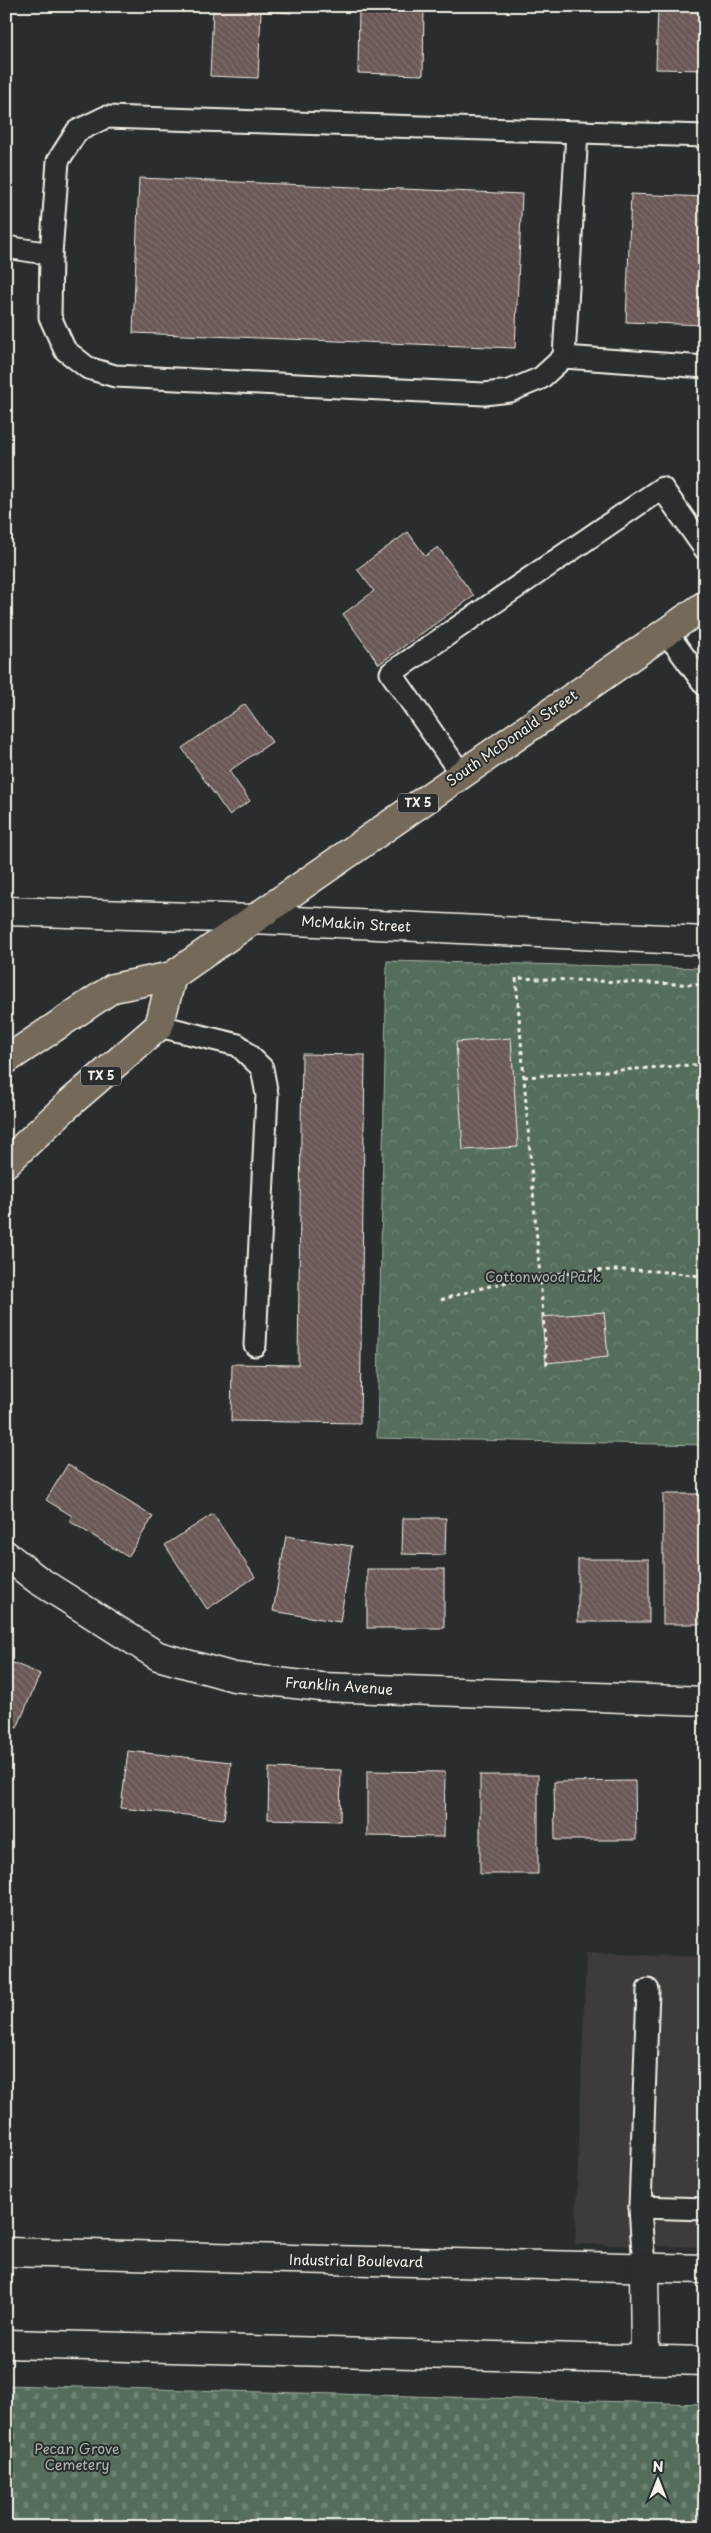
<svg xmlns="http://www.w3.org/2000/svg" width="711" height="2533" viewBox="0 0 711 2533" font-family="'Playpen Sans',sans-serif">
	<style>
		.built { fill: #3d3a3a }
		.cemetery { fill: url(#cemetery-stones); stroke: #a4b0a2 }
		.park { fill: url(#park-crowns); stroke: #a4b0a2 }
		.building { fill: url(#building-back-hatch); stroke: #f4f1e8 }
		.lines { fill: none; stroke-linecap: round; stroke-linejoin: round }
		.service-casing { stroke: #f4f1e8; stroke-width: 25 }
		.minor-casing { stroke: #f4f1e8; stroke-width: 31 }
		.secondary-casing { stroke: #f4f1e8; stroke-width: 31 }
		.primary-casing { stroke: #f4f1e8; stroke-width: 31 }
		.path { stroke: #f4f1e8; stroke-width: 3; stroke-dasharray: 4 4; stroke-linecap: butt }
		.service { stroke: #2a2d2e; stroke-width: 21 }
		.minor { stroke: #2a2d2e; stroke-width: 28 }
		.secondary { stroke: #2a2d2e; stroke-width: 28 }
		.primary { stroke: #746a5a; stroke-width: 28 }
		.labels { text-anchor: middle; stroke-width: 4; stroke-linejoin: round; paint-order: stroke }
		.shield { fill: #2a2d2e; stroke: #b7b6b0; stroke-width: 1 }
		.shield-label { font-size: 12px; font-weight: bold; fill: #f4f1e8 }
		.street-label { font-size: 14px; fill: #f4f1e8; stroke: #2a2d2e }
		.park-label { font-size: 14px; fill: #acb6a9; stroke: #2a2d2e }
	</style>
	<defs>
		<pattern id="cemetery-stones" width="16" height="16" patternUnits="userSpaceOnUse" patternTransform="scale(1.25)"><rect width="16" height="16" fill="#546e5c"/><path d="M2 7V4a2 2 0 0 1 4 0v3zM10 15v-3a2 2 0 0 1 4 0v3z" fill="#6d8373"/></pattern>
		<pattern id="park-crowns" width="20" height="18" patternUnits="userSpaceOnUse" patternTransform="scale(1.25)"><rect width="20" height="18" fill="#546e5c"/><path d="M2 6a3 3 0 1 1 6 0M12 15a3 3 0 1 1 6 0" fill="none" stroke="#6d8373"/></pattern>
		<pattern id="building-back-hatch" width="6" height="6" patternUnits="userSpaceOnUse" patternTransform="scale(1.25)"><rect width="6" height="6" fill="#6a5856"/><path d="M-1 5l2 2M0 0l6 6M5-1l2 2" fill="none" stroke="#80706e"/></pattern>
	</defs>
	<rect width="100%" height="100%" fill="#2a2d2e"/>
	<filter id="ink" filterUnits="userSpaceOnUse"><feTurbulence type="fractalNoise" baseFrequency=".02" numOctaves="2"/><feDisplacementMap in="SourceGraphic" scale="10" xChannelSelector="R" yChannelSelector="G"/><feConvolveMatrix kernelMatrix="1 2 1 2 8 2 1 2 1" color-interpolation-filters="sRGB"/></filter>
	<g filter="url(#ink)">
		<path class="built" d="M 586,1953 L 705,1957 L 705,2247 L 575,2244 Z"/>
		<path class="cemetery" d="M 6,2385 L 705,2404 L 705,2527 L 6,2527 Z"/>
		<path class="park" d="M 387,961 L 705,968 L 705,1445 L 377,1438 Z"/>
		<g class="building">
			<path d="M 128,6 L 291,6 L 291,13 L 261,11 L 258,78 L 210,76 L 213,10 Z"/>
			<path d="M 359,6 L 424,6 L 423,75 L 358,73 Z"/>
			<path d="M 658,6 L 705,6 L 705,70 L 656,69 Z"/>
			<path d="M 139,178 L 522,194 L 515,348 L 133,333 Z"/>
			<path d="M 631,194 L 705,197 L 705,325 L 626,322 Z"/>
			<path d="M 408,532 L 425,556 L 438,547 L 474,596 L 379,664 L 343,614 L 374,591 L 357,569 Z"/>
			<path d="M 245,704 L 272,742 L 229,771 L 250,801 L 229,815 L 182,748 Z"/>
			<path d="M 511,1038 L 518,1147 L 463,1150 L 456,1042 Z"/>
			<path d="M 302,1054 L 365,1055 L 360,1423 L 231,1421 L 232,1364 L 298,1365 Z"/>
			<path d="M 604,1312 L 608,1357 L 546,1363 L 542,1317 Z"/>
			<path d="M 68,1464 L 153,1517 L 128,1557 L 69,1521 L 72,1516 L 46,1500 Z"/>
			<rect x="663" y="1494" width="42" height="130"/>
			<path d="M 213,1514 L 255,1577 L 207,1609 L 165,1545 Z"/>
			<path d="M 403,1518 L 446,1518 L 445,1555 L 402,1554 Z"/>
			<path d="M 286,1536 L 352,1546 L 340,1622 L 273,1611 Z"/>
			<rect x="578" y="1559" width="71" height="63"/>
			<rect x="367" y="1569" width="77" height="59"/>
			<path d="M 6,1660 L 40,1674 L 17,1728 L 6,1724 Z"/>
			<path d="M 128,1751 L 231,1762 L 224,1819 L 121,1808 Z"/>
			<path d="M 269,1768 L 341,1770 L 340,1821 L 268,1819 Z"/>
			<path d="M 367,1771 L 445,1772 L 444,1837 L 367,1836 Z"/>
			<rect x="480" y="1775" width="58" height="99"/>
			<path d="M 635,1781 L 636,1840 L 555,1840 L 554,1782 Z"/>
		</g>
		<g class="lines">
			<g class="service-casing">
				<g id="service">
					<path d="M 705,136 L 106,117 L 77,131 L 58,161 L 51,254 L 50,317 L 65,350 L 88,368 L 115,376 L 484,394 L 510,391 L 541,378 L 564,357 L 705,367"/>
					<path d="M 6,247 L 51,254"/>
					<path d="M 564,357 L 577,132"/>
					<path d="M 666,632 L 705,685"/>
					<path d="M 461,774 L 391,673 L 662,488 L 705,549"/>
					<path d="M 159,1026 L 238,1045 L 262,1068 L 267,1095 L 255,1345"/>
					<path d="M 640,2207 L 705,2209"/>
					<path d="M 644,2268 L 640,2207 L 648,1990"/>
				</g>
			</g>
			<g class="minor-casing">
				<g id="minor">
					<path d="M 6,911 L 253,919 L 705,941"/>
					<path d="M 6,1555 L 38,1580 L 158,1656 L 234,1677 L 321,1687 L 705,1701"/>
				</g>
			</g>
			<g class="secondary-casing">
				<g id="secondary">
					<path d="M 6,2252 L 705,2269"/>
					<path d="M 644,2268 L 645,2359"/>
					<path d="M 6,2344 L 705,2361"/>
				</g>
			</g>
			<g class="primary-casing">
				<g id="primary">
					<path d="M 6,1060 L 113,988 L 172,976 L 705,605"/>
					<path d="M 6,1163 L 70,1103 L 159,1026 L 172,976"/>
				</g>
			</g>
			<g class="path">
				<path d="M 524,1077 L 705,1064"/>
				<path d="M 441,1300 C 526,1272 616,1262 705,1277"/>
				<path d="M 547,1365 L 516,978 L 705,985"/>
			</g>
			<use href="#service" class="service"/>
			<use href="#minor" class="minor"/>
			<use href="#secondary" class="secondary"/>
			<use href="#primary" class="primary"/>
		</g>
	</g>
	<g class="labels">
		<g class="shield">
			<rect x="398" y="793.5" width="40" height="19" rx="4"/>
			<rect x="81" y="1066.5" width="40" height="19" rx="4"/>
		</g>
		<g class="shield-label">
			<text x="418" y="807">TX 5</text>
			<text x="101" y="1080">TX 5</text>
		</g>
		<g class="street-label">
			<text transform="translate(512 738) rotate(-35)" y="5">South McDonald Street</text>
			<text transform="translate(356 924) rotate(3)" y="5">McMakin Street</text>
			<text transform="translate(339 1686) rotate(4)" y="5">Franklin Avenue</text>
			<text transform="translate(356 2261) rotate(1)" y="5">Industrial Boulevard</text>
		</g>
		<g class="park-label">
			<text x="543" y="1282">Cottonwood Park</text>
			<text x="77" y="2454">Pecan Grove<tspan x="77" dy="16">Cemetery</tspan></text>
		</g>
	</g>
	<rect width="711" height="2533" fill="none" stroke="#2a2d2e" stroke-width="25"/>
	<rect x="12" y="12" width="686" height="2508" fill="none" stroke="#f4f1e8" stroke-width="2" filter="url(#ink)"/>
	<g transform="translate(658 2480)" stroke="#2a2d2e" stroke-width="4" paint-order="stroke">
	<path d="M0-4L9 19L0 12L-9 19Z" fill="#f4f1e8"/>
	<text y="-8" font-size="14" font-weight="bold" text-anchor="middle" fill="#f4f1e8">N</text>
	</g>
</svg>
